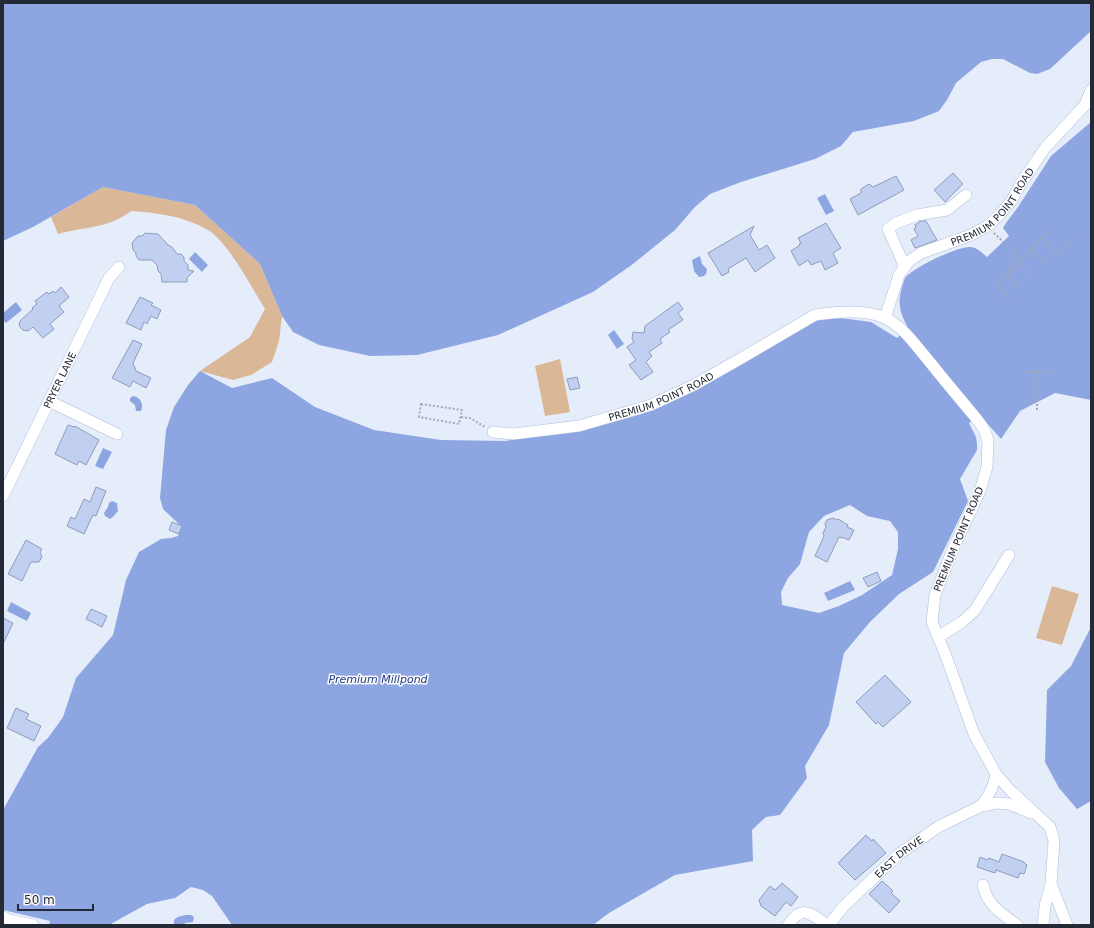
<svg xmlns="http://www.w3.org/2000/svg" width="1094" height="928" viewBox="0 0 1094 928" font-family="'DejaVu Sans',sans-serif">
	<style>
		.green { fill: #dab797 }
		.water { fill: #8da6e2; fill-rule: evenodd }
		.building { fill: #c1d0f1; stroke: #8e9cbb }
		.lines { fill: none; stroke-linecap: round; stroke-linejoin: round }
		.minor-casing { stroke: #aebcdd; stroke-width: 12 }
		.path { stroke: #a2a8b5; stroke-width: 2; stroke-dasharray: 2 2; stroke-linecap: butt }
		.minor { stroke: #fff; stroke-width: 11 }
		.labels { text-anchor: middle; stroke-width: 3; stroke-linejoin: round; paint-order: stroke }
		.street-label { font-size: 10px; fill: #242936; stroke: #fafafa }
		.water-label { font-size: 11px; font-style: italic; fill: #233c82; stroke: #fafafa }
	</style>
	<rect width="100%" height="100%" fill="#e6edfa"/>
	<g class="green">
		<path d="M 103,187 L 195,205 L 260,264 L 282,316 L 279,341 L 272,362 L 251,375 L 233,380 L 200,371 L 250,337 L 265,309 C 252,288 228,242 208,230 C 184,216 158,213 131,211 C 110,228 83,227 58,234 L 51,217 Z"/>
		<path d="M 560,359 L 570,412 L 545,416 L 535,366 Z"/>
		<path d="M 1052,586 L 1079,594 L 1062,645 L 1036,638 Z"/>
	</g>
	<g class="water">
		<path d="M 3,3 L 1091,3 L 1091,31 L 1050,69 L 1037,74 L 1030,73 L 1003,59 L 992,59 L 981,62 L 956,83 L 947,100 L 939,111 L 914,121 L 853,132 L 841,146 L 815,159 L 741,182 L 710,194 L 695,207 L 675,230 L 633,264 L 593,292 L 498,335 L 417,355 L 370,356 L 319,345 L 293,332 L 282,316 L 260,264 L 195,205 L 103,187 L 33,227 L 3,241 Z"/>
		<path d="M 1091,122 L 1091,400 L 1055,393 L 1020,411 L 1001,439 L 979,414 L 969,423 L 976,437 L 977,443 L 977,450 L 960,479 L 968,501 L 933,572 L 899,594 L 870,622 L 844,653 L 829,725 L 805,766 L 807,778 L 780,815 L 766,817 L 752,830 L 753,861 L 675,875 L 609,913 L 593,925 L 232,925 L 212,896 L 203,890 L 191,887 L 175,898 L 147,904 L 109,925 L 49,925 L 50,921 L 3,910 L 3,810 L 38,747 L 48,738 L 63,717 L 76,678 L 113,635 L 126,580 L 139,552 L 161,539 L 171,538 L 178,536 L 182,527 L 163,509 L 160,498 L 166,430 L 174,407 L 188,385 L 200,371 L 232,388 L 272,378 L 315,407 L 374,430 L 441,440 L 505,441 L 585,430 L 642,414 L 702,385 L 817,320 L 841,318 L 871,322 L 897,338 L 908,328 C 900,313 897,304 902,287 C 903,284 904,280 905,278 C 912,268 960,245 971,247 C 978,248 982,253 987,257 L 1009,236 L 1003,228 L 1006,223 L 1018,207 L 1051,156 ZM 850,505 L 867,516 L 890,521 L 898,532 L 898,549 L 892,575 L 862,595 L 839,606 L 819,613 L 782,605 L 781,592 L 788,578 L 800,564 L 809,532 L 824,516 Z"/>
		<path d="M 825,194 L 834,211 L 826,215 L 817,198 Z"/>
		<path d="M 195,252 L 208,265 L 202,272 L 189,259 Z"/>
		<path d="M 700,256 L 702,264 L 707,269 L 706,274 L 704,276 L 699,277 L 694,271 L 692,260 Z"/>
		<path d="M 16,302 L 22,310 L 6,323 L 3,320 L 3,313 Z"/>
		<path d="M 614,330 L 624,344 L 617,349 L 608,335 Z"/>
		<path d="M 133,396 C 141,397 144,405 141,411 L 136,411 L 135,405 L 130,401 L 130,398 Z"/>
		<path d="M 103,448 L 112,452 L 103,469 L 95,466 Z"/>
		<path d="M 112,501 L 117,503 L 118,511 L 113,517 L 110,519 L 105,516 L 104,513 L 108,507 L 109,503 Z"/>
		<path d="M 850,581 L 855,590 L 828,601 L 824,593 Z"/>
		<path d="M 11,602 L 31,613 L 27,621 L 7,611 Z"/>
		<path d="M 1091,627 L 1091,801 L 1077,809 L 1059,788 L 1045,762 L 1047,690 L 1071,666 Z"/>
		<path d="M 191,915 L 194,917 L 193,922 L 185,923 L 184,925 L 174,925 L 174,920 C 179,915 185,915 191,915 Z"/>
	</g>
	<g class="building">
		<path d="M 953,173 L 963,184 L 945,202 L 934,190 Z"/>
		<path d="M 896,176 L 904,190 L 858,215 L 850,199 L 861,193 L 861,189 L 869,184 L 873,187 Z"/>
		<path d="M 921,221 L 926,221 L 937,240 L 915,248 L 911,240 L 918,236 L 914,229 L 916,228 L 915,225 Z"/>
		<path d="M 826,223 L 841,248 L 833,253 L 838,263 L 825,270 L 821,261 L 811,265 L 808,260 L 799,266 L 791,251 L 800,245 L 799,244 L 801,243 L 798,238 Z"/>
		<path d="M 754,226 L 750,235 L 759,250 L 767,245 L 775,258 L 755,272 L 746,258 L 728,269 L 729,272 L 722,276 L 708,253 Z"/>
		<path d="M 145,233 L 158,234 L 168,245 L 172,247 L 177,254 L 181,254 L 184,257 L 184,261 L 188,265 L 188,270 L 194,271 L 187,278 L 187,282 L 162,282 L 161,274 L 158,271 L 157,265 L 152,260 L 139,260 L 136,256 L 136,253 L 133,250 L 132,243 L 138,236 L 142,236 Z"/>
		<path d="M 61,287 L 69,297 L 59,306 L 64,312 L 50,324 L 54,329 L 43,338 L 33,327 L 28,331 L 23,330 L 19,326 L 20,321 L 33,309 L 32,308 L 37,304 L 35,301 L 47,292 L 49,294 L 53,291 L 55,293 Z"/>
		<path d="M 140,297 L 153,303 L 151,305 L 161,310 L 157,319 L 151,316 L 147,324 L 144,322 L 141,330 L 126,323 Z"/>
		<path d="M 678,302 L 683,309 L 678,313 L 683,320 L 668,330 L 670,332 L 660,339 L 662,343 L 649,352 L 652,356 L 646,362 L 653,372 L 641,380 L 629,365 L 636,360 L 627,347 L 634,342 L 632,339 L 633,332 L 644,333 L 645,326 Z"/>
		<path d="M 133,340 L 142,344 L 133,363 L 136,371 L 151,378 L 146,388 L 133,381 L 130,387 L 112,378 Z"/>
		<path d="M 577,377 L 580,388 L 570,390 L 567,379 Z"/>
		<path d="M 68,425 L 74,427 L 75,426 L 99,440 L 86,465 L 79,461 L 77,465 L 55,454 Z"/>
		<path d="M 96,487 L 106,491 L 96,516 L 93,515 L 84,534 L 67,526 L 71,517 L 75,519 L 84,499 L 90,502 Z"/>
		<path d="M 833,518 L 837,520 L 838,519 L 848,525 L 847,527 L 854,530 L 849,540 L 841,537 L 841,538 L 839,537 L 827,562 L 815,556 L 824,536 L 823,533 L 826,527 L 825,524 L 827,520 Z"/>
		<path d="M 172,522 L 182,526 L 179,534 L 169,530 Z"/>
		<path d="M 26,540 L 42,549 L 40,552 L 42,557 L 39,562 L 31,562 L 22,581 L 8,574 Z"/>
		<path d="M 877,572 L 881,581 L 868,587 L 863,578 Z"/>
		<path d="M 91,609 L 107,616 L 102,627 L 86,619 Z"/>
		<path d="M 3,618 L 13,623 L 3,644 Z"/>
		<path d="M 885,675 L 911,702 L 883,727 L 878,722 L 876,724 L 856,702 Z"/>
		<path d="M 16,708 L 29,714 L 26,719 L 41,726 L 34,741 L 7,728 Z"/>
		<path d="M 866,835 L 872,841 L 873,839 L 886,853 L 855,880 L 838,863 Z"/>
		<path d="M 1002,854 L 1024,862 L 1024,863 L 1027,865 L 1024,874 L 1020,873 L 1018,878 L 996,870 L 995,873 L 977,867 L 980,857 L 988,860 L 989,858 L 999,862 Z"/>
		<path d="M 882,881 L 893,891 L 891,893 L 900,901 L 889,913 L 869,894 Z"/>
		<path d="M 782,883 L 798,897 L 791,906 L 786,902 L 775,916 L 761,906 L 759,900 L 770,886 L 775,890 Z"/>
	</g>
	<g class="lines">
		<g class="minor-casing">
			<g id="minor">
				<path d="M 1085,105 L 1091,90"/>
				<path d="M 905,267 L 888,229 L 896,223 L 917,215 L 947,210 L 966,195"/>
				<path id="s1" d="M 885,318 L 899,275 L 908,262 L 921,253 L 971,235 L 989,225 L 1001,213 L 1012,200 L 1020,185 L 1045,148 L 1085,105 L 1091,102"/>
				<path d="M 49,401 L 117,434"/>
				<path id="s2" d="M 493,432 L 513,434 L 579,426 L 651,405 L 694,385 L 740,359 L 815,315 C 835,312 866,309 885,318 C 904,327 916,346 929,361 C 944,380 960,399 976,418 L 984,429 L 988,440 L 987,467 L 980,491 L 953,549 L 935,595 L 932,622 L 946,656 L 974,734 L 996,774 L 1010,790 L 1050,827 L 1054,841 L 1051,884 L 1045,906 L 1043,925"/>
				<path id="s3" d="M 3,496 L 109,278 L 119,267"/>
				<path d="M 938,637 L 962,622 L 975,610 L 1009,555"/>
				<path d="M 981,806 C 989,796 994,787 996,774"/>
				<path d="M 1051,884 L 1067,925"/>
				<path d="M 983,885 C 987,905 1001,913 1017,925"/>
				<path d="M 3,917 L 9,920 L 33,925"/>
				<path d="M 788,925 C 802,904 810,913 827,925"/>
				<path id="s4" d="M 829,925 L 843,907 L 899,854 L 938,827 L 981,806 L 997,803 L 1009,804 L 1031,813"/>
			</g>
		</g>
		<g class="path">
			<path d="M 994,233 L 1022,260"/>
			<path d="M 1043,239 L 1057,253 L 1073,237"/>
			<path d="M 1031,250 L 1044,263"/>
			<path d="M 1019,263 L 1032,276"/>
			<path d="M 1009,273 L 1014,253"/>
			<path d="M 1007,275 L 1020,288"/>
			<path d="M 1010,300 L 996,286 L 1050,230"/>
			<path d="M 1025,372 L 1053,372"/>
			<path d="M 421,404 L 462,410 L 459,424 L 419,417 Z"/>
			<path d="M 1037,410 L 1037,372"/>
			<path d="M 461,417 L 470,418 L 485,427"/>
		</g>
		<use href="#minor" class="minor"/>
	</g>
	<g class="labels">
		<g class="street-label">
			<text dy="4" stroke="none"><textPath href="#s1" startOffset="165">PREMIUM POINT ROAD</textPath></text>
			<text dy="4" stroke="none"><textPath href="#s3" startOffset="129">PRYER LANE</textPath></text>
			<text dy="4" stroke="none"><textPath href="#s2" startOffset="174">PREMIUM POINT ROAD</textPath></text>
			<text transform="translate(958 539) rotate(-67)" y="4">PREMIUM POINT ROAD</text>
			<text dy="4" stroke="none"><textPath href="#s4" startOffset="98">EAST DRIVE</textPath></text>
		</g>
		<g class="water-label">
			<text x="378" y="683">Premium Millpond</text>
		</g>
	</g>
	<rect width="1094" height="928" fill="none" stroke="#242936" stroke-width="8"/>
	<path d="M18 904v6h75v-6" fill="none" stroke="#242936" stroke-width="2"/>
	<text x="24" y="904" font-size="12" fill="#242936" stroke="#fafafa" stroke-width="3" paint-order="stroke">50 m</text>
</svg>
